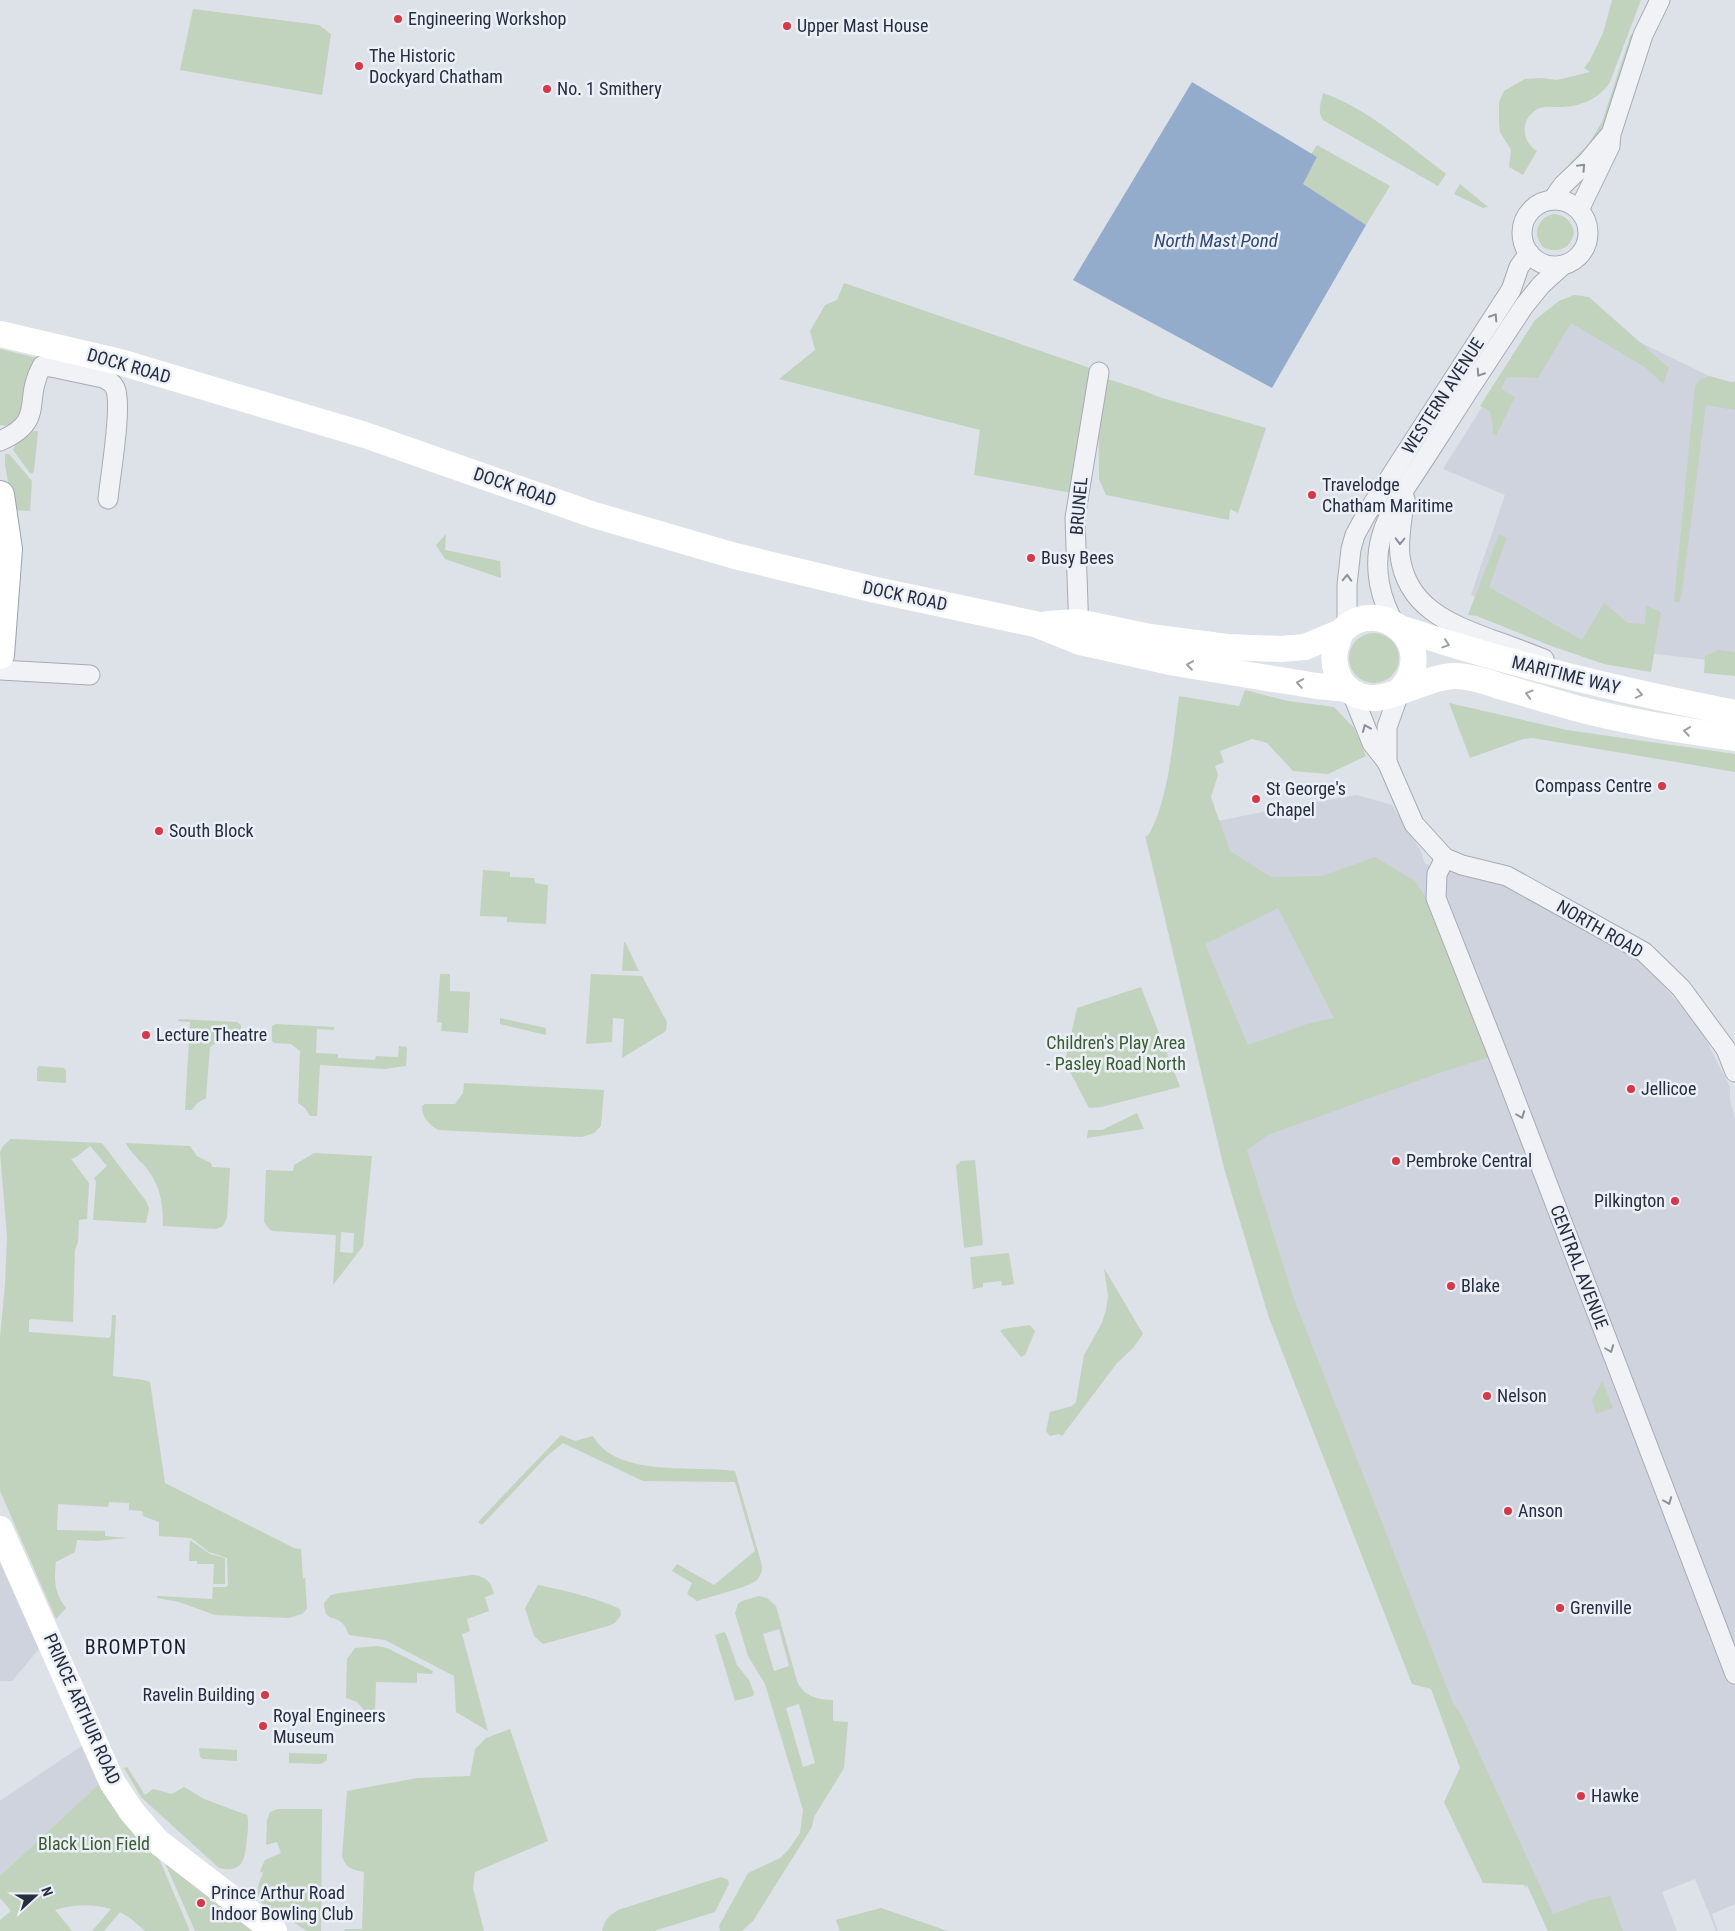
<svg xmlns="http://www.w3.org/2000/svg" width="1735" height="1931" viewBox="0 0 1735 1931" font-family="'Roboto Condensed',sans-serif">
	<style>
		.built { fill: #cfd3dd }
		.green { fill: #c1d3bd; fill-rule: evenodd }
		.water { fill: #94accc }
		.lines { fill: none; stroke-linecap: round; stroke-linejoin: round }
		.street-casing { stroke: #a6abb6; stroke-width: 21 }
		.primary-casing { stroke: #9ba4b5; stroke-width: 30 }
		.street { stroke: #f0f2f6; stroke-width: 19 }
		.secondary { stroke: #fff; stroke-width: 26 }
		.primary { stroke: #fff; stroke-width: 28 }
		.oneway { stroke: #8a909b }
		.oneway2 { stroke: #9da0a9 }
		.poi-dot { fill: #d93646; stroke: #ecf0f6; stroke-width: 2 }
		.labels { text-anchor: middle; stroke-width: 5; stroke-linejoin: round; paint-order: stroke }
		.poi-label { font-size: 18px; fill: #252d40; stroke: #ecf0f6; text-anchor: start }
		.street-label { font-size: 18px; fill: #252d40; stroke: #ecf0f6 }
		.park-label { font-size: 18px; fill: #375d31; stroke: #ecf0f6 }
		.water-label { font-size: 19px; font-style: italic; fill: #2c4977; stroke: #ecf0f6 }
		.quarter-label { font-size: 20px; letter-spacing: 1px; fill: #181f30; stroke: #ecf0f6 }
	</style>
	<rect width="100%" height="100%" fill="#dde1e8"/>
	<g class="built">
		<path d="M 1566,306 L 1709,376 L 1730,382 L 1735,381 L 1735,663 L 1583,646 L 1471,595 L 1505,495 L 1443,469 L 1519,348 Z"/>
		<path d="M 1357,795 L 1392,805 L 1421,851 L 1425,864 L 1476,873 L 1496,879 L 1629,954 L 1633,959 L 1637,956 L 1682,1007 L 1705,1038 L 1730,1087 L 1730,1100 L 1735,1119 L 1735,1904 L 1712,1914 L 1718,1931 L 1716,1931 L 1695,1879 L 1662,1892 L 1677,1931 L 1548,1931 L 1527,1885 L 1526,1889 L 1405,1611 L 1231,1170 L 1145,836 L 1282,808 Z"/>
		<path d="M 0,1562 L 39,1649 L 12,1681 L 0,1681 Z"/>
		<path d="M 83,1745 L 100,1783 L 0,1876 L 0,1801 Z"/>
	</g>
	<g class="green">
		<path d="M 1612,0 L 1641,0 L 1610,82 C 1600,99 1579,107 1560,107 C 1553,107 1546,106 1540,108 C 1521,116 1519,140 1537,151 L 1523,175 L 1509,167 L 1511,150 L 1500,132 L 1499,123 L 1499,102 L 1504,91 L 1525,79 L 1542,78 L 1557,80 L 1590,72 L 1584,68 L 1590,60 L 1603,33 Z"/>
		<path d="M 193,9 L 319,25 L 331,34 L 322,95 L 180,70 Z"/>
		<path d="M 1631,34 L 1635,35 L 1602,132 L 1573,167 L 1570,163 L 1588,145 L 1602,122 Z"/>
		<path d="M 1323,93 C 1366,108 1400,139 1436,166 L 1446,174 L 1438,186 L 1323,120 C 1317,111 1321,103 1323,93 Z"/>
		<path d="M 1317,145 L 1390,186 L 1366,225 L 1302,184 L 1317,158 L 1311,154 Z"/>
		<path d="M 1460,184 L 1488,207 L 1483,208 L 1454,194 Z"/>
		<path d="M 1553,214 C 1565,215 1571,220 1574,232 C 1572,248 1557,255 1543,247 C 1532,235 1537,218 1553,214 Z"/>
		<path d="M 844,283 L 1093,369 L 1072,493 L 974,475 L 980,430 L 779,379 L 815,350 L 810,331 L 825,305 L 837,300 Z"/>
		<path d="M 1574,295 L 1589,297 L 1669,368 L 1663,384 L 1646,368 L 1571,323 L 1538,378 L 1507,377 L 1501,389 L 1515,397 L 1496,436 L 1492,434 L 1493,426 L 1490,411 L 1480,406 L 1535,320 L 1559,301 Z"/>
		<path d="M 0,349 L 37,358 L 37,360 C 21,377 31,403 19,418 C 17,421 12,423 9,426 L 0,425 Z"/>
		<path d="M 1098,376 L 1136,388 L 1162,398 L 1266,428 L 1238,513 L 1230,509 L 1229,520 L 1106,495 L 1099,479 Z"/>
		<path d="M 1709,376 L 1730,382 L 1735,382 L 1735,410 L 1706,405 L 1682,591 L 1679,603 L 1674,601 L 1695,386 L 1700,380 Z"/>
		<path d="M 34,431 L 37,431 L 38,433 L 34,471 L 32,474 L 29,472 L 13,450 L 15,445 Z"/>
		<path d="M 5,454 L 9,454 L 32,481 L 30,511 L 13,510 L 5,465 Z"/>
		<path d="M 446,534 L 445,550 L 500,561 L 501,578 L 445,559 L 436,545 Z"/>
		<path d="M 1499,534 L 1507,538 L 1489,587 L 1582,640 L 1604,603 L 1628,623 L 1645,624 L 1646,605 L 1661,612 L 1651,672 L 1604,664 L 1554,647 L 1477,616 L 1468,615 Z"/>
		<circle cx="1374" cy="658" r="25"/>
		<path d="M 1719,650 L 1735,652 L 1735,676 L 1704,673 L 1705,656 Z"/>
		<path d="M 1245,690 L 1288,701 L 1334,707 L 1354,728 L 1366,756 L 1328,774 L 1293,771 L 1267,743 L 1252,739 L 1220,751 L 1224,762 L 1215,766 L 1218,775 L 1211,797 L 1230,851 L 1271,877 L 1322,876 L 1375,857 L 1415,881 L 1425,896 L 1490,1057 L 1442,1072 L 1268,1135 L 1247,1150 L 1294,1299 L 1453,1703 L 1462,1716 L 1553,1914 L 1590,1900 L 1610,1896 L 1623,1931 L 1548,1931 L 1527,1885 L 1483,1883 L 1444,1802 L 1460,1768 L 1431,1689 L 1412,1684 L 1269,1318 L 1224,1168 L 1146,839 C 1169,804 1173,738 1179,696 L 1239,706 ZM 1278,908 L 1334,1018 L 1310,1023 L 1248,1045 L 1205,944 Z"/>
		<path d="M 1449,703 L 1567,730 L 1735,754 L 1735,772 L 1533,738 L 1523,739 L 1470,758 Z"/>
		<path d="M 483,870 L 510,872 L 510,877 L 534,878 L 535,883 L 548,885 L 546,924 L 507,922 L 507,917 L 480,916 Z"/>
		<path d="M 624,942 L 625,942 L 639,971 L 622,971 Z"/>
		<path d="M 440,974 L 450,974 L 450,991 L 470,992 L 468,1033 L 441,1031 L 442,1023 L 437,1022 Z"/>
		<path d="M 591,974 L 642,976 L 667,1022 L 666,1031 L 622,1058 L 624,1019 L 613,1018 L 612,1042 L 586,1044 Z"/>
		<path d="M 1141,987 L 1180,1087 L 1101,1107 L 1089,1108 L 1065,1062 L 1077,1008 Z"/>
		<path d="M 500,1018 L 546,1028 L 546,1035 L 500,1024 Z"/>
		<path d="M 179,1019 L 237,1022 L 241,1025 L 240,1038 L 238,1040 L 219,1041 L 210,1047 L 206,1098 L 197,1103 L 192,1110 L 185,1110 L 190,1022 L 178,1021 Z"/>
		<path d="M 276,1024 L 334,1027 L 334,1030 L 317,1029 L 316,1053 L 338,1054 L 338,1058 L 375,1060 L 376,1056 L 398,1057 L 399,1046 L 407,1047 L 406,1066 L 385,1069 L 320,1065 L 317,1116 L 310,1116 L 305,1108 L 298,1103 L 300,1051 L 291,1044 L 274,1043 L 272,1041 L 272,1026 Z"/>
		<path d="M 39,1066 L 64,1068 L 66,1070 L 66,1083 L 37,1081 L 37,1068 Z"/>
		<path d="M 464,1083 L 604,1090 L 601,1126 L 594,1133 L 582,1137 L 438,1130 C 429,1124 422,1118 422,1106 L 425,1104 L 455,1104 L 463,1093 Z"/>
		<path d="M 1137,1113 L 1144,1129 L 1087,1138 L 1088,1130 L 1102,1130 Z"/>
		<path d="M 11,1139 L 102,1143 L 146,1201 L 149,1208 L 146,1223 L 93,1220 L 96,1182 L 94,1178 L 107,1166 L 90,1146 L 76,1157 L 71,1159 L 89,1183 L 87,1219 L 79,1220 L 78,1242 L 75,1250 L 73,1322 L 31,1319 L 29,1321 L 29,1332 L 109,1338 L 111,1335 L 112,1315 L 116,1315 L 113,1376 L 144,1380 L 150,1382 L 165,1483 L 294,1548 L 301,1549 L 303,1579 L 305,1577 L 307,1609 L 302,1614 L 289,1618 L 215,1615 L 179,1602 L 157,1598 L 157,1596 L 212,1599 L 213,1587 L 226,1587 L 228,1585 L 227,1558 L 209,1552 L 191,1538 L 159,1536 L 159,1522 L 143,1516 L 142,1511 L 129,1510 L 129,1503 L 109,1502 L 108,1507 L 58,1504 L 57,1530 L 105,1531 L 105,1536 L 127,1538 L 96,1541 L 77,1540 L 75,1552 L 56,1562 C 54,1580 54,1593 66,1608 L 56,1619 L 0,1491 L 0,1338 L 5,1284 L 7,1237 L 0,1152 L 3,1146 Z"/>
		<path d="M 126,1143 L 190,1146 L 197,1156 L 211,1163 L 212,1167 L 230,1168 L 227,1218 L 223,1226 L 217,1229 L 163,1226 C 163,1201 160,1183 143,1164 C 137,1158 129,1150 126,1143 Z"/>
		<path d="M 314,1153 L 372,1156 L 363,1246 L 333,1285 L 336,1235 L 273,1231 L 270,1230 L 264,1222 L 266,1170 L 293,1171 L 294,1165 ZM 341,1232 L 354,1233 L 353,1253 L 340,1252 Z"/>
		<path d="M 975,1160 L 983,1245 L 964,1248 L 956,1166 L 961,1161 Z"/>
		<path d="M 1009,1253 L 1014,1284 L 1002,1286 L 1001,1281 L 983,1283 L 983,1287 L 973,1289 L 970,1257 Z"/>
		<path d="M 1104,1268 L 1143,1334 L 1133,1348 L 1117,1363 L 1062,1436 L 1059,1434 L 1050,1436 L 1046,1431 L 1050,1412 L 1072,1406 L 1076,1402 L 1084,1355 L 1102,1323 L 1106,1310 L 1108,1296 Z"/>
		<path d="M 1030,1325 L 1035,1331 L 1025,1355 L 1021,1357 L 1000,1331 L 1003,1329 Z"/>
		<path d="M 1602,1381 L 1613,1408 L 1596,1414 L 1592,1400 Z"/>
		<path d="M 561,1435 L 575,1441 L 593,1436 C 616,1478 694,1465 735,1471 L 761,1562 C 763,1569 762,1574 757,1580 C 749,1587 709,1597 697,1601 L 687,1594 L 692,1583 L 672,1571 L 677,1564 L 714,1585 L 755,1551 L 735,1482 L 643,1481 L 563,1443 L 547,1456 L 482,1525 L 478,1522 Z"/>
		<path d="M 190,1540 L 210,1554 L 225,1558 L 225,1584 L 213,1584 L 214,1564 L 197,1564 L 197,1561 L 189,1561 Z"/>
		<path d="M 472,1575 C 485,1576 491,1581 494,1594 L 485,1597 L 489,1611 L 467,1619 L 470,1631 L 462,1634 L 488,1731 L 456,1712 L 454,1676 L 385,1640 L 349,1635 C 347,1631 346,1627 343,1624 C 334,1614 325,1623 324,1603 L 331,1595 L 340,1593 Z"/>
		<path d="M 538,1585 C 566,1591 594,1597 620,1609 L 621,1615 L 615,1623 L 608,1626 L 543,1644 L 534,1636 L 525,1608 Z"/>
		<path d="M 759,1596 L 767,1598 L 776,1606 L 797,1681 C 803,1696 818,1700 833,1700 L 833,1721 L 848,1722 L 844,1768 L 814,1817 L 812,1827 L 753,1921 L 742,1931 L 720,1931 L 719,1926 L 748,1873 L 780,1858 L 789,1849 L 800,1833 L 803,1810 L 765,1684 L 748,1656 L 735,1613 L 738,1604 L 742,1601 ZM 779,1629 L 789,1666 L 774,1671 L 763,1634 ZM 799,1704 L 815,1763 L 803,1767 L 786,1708 Z"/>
		<path d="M 724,1632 L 726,1634 L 737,1665 L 749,1680 L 754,1693 L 753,1696 L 735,1701 L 715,1635 Z"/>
		<path d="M 377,1646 L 387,1648 L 433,1671 L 432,1674 L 417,1673 L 417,1683 L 376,1682 L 375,1711 L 365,1711 L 357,1702 L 346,1698 L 347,1659 L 355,1648 Z"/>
		<path d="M 510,1729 L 548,1841 L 475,1872 L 473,1888 L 484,1931 L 344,1931 L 345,1929 L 362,1929 L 364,1872 C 353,1870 345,1868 342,1856 L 347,1791 L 417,1778 L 470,1776 L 475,1749 L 486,1738 Z"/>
		<path d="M 199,1748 L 237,1750 L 237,1761 L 203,1759 L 200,1757 Z"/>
		<path d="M 289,1753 L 327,1754 L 327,1760 L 321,1764 L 289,1763 Z"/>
		<path d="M 127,1767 L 145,1795 L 153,1789 L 172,1794 L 184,1787 L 204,1799 L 247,1815 C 249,1822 248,1830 247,1838 C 245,1858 244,1874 219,1868 L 141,1797 L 124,1768 Z"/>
		<path d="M 100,1783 L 157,1854 L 190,1931 L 145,1931 L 130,1918 L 120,1912 L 104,1931 L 92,1931 L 111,1909 C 92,1904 75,1904 55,1910 L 72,1931 L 0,1931 L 0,1920 L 11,1911 L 0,1898 L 0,1876 Z"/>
		<path d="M 278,1809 L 322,1809 L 321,1931 L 307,1931 L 261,1902 C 255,1891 258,1885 263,1873 L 260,1871 L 265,1860 L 281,1853 L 277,1842 L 266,1845 L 267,1820 L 270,1812 Z"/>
		<path d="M 165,1863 L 254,1931 L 195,1931 Z"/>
		<path d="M 721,1877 L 728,1880 L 729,1884 L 715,1912 L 654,1931 L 602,1931 C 604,1921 609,1915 618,1910 Z"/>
		<path d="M 881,1908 L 948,1931 L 840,1931 L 836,1920 Z"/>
	</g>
	<path class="water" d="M 1192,82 L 1317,157 L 1303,184 L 1366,225 L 1272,388 L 1073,280 Z"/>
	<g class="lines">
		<g class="street-casing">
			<g id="street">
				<path d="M 1553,199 L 1563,185 L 1587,162 L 1608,137"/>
				<circle cx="1555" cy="233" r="33"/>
				<path d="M 1579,210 L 1610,146 L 1611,134 L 1643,35 L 1660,0"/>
				<path d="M 0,441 C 47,420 22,402 42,366 L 51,367 L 103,378 C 109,381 112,382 115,388 C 123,404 110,477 108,499"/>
				<path d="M 1405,499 C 1402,518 1398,537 1400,556 C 1407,607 1448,623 1490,639 C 1508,645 1526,652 1544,659"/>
				<path d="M 1396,626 C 1380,600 1373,568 1381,538 C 1388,510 1413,477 1429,452 C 1460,403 1492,354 1524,306 L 1541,285 L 1563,265"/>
				<path d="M 1347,627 L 1347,585 L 1351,549 L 1355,535 L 1367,513 L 1511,290 L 1519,267 L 1529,253"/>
				<path d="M 1079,633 L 1075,518 L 1099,372"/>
				<path d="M 0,670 L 90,675"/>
				<path d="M 1351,691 L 1372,743 L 1387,762 L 1414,824 L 1445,858 L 1462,865 L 1507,876 L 1644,952 L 1681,988 L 1726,1049 L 1735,1072"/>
				<path d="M 1387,762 L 1387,727 L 1400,691"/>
				<path d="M 1445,858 L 1437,874 L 1436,898 L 1504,1070 L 1735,1674"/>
			</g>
		</g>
		<g class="primary-casing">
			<path id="primary" d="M 0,495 L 8,549 L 0,655"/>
		</g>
		<use href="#street" class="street"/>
		<g class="secondary">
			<path d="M 0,334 L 120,362 L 365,435 L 594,515 L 735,556 L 876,590 L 1035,624 L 1080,642 L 1175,663 L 1317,686 L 1348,689"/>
			<path d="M 1047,624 L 1078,622 L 1150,637 L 1227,647 L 1281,649 L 1305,647 L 1341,632"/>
			<path d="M 1400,628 C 1509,664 1622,691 1735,713"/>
			<path d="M 1400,691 C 1441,644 1379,594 1343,630 C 1340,633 1339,637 1338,640 C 1329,662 1337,688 1360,696 C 1387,706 1424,676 1455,676 C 1470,676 1485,681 1499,686 C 1524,693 1550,701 1575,708 C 1627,722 1682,730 1735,738"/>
			<path d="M 0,1529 L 112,1782 L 132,1812 L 157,1841 L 274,1931"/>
		</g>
		<use href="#primary" class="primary"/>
	</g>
	<defs><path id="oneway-chevron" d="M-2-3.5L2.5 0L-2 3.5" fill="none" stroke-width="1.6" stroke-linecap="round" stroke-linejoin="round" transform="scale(1.25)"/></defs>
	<g class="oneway">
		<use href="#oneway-chevron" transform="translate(1582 167) rotate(-47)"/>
		<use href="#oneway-chevron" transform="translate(1494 317) rotate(-57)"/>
		<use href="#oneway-chevron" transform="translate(1480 373) rotate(123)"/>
		<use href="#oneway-chevron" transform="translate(1400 541) rotate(91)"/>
		<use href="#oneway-chevron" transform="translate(1347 578) rotate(-88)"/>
		<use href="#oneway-chevron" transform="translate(1366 728) rotate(-113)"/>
		<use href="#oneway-chevron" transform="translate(1521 1115) rotate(69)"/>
		<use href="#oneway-chevron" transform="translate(1610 1349) rotate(69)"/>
		<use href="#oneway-chevron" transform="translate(1668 1501) rotate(69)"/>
	</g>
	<g class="oneway2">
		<use href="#oneway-chevron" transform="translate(1446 644) rotate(18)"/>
		<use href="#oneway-chevron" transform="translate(1190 665) rotate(-172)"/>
		<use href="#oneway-chevron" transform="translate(1300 683) rotate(-170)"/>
		<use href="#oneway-chevron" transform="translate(1529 694) rotate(-164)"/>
		<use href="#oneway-chevron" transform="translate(1639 694) rotate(11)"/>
		<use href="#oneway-chevron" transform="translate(1687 731) rotate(-171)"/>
	</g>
	<g class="poi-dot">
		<circle cx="398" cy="19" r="5"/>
		<circle cx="787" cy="26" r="5"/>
		<circle cx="359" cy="66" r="5"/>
		<circle cx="547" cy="89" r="5"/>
		<circle cx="1312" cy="495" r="5"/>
		<circle cx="1031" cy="558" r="5"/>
		<circle cx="1662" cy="786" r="5"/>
		<circle cx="1256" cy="799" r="5"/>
		<circle cx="159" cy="831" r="5"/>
		<circle cx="146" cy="1035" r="5"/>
		<circle cx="1631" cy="1089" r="5"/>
		<circle cx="1396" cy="1161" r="5"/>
		<circle cx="1675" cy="1201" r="5"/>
		<circle cx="1451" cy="1286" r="5"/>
		<circle cx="1487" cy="1396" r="5"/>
		<circle cx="1508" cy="1511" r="5"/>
		<circle cx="1560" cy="1608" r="5"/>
		<circle cx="265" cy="1695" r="5"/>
		<circle cx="263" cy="1726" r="5"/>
		<circle cx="1581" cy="1796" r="5"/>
		<circle cx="201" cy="1903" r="5"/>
	</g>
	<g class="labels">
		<g class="poi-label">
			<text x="408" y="25">Engineering Workshop</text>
			<text x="797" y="32">Upper Mast House</text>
			<text x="369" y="62">The Historic<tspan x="369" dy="21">Dockyard Chatham</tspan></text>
			<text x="557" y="95">No. 1 Smithery</text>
			<text x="1322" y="491">Travelodge<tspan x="1322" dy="21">Chatham Maritime</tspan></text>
			<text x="1041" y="564">Busy Bees</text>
			<text x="1652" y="792" text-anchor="end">Compass Centre</text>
			<text x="1266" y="795">St George's<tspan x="1266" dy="21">Chapel</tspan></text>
			<text x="169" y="837">South Block</text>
			<text x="156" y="1041">Lecture Theatre</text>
			<text x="1641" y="1095">Jellicoe</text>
			<text x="1406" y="1167">Pembroke Central</text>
			<text x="1665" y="1207" text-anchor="end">Pilkington</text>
			<text x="1461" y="1292">Blake</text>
			<text x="1497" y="1402">Nelson</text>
			<text x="1518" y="1517">Anson</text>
			<text x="1570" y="1614">Grenville</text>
			<text x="255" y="1701" text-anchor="end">Ravelin Building</text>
			<text x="273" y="1722">Royal Engineers<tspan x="273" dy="21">Museum</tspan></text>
			<text x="1591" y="1802">Hawke</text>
			<text x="211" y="1899">Prince Arthur Road<tspan x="211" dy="21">Indoor Bowling Club</tspan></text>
		</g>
		<g class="street-label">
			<text transform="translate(129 366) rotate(16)" y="6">DOCK ROAD</text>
			<text transform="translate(1443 396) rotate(-57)" y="6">WESTERN AVENUE</text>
			<text transform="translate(515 487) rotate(19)" y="6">DOCK ROAD</text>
			<text transform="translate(1079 506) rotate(-85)" y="6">BRUNEL</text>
			<text transform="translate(905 596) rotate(12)" y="6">DOCK ROAD</text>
			<text transform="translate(1566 675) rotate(14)" y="6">MARITIME WAY</text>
			<text transform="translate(1600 929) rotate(30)" y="6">NORTH ROAD</text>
			<text transform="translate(1579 1267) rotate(69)" y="6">CENTRAL AVENUE</text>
			<text transform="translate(82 1709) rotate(66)" y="6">PRINCE ARTHUR ROAD</text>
		</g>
		<g class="park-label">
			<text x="1116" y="1049">Children's Play Area<tspan x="1116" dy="21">- Pasley Road North</tspan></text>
			<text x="94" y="1850">Black Lion Field</text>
		</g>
		<g class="water-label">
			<text x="1216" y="247">North Mast Pond</text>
		</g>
		<g class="quarter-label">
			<text x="136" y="1654">BROMPTON</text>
		</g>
	</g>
	<g transform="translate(35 1896) rotate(69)" stroke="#ecf0f6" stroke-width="4" paint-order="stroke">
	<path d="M0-4L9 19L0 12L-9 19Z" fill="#252d40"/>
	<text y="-8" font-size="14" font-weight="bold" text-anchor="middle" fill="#252d40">N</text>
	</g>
</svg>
